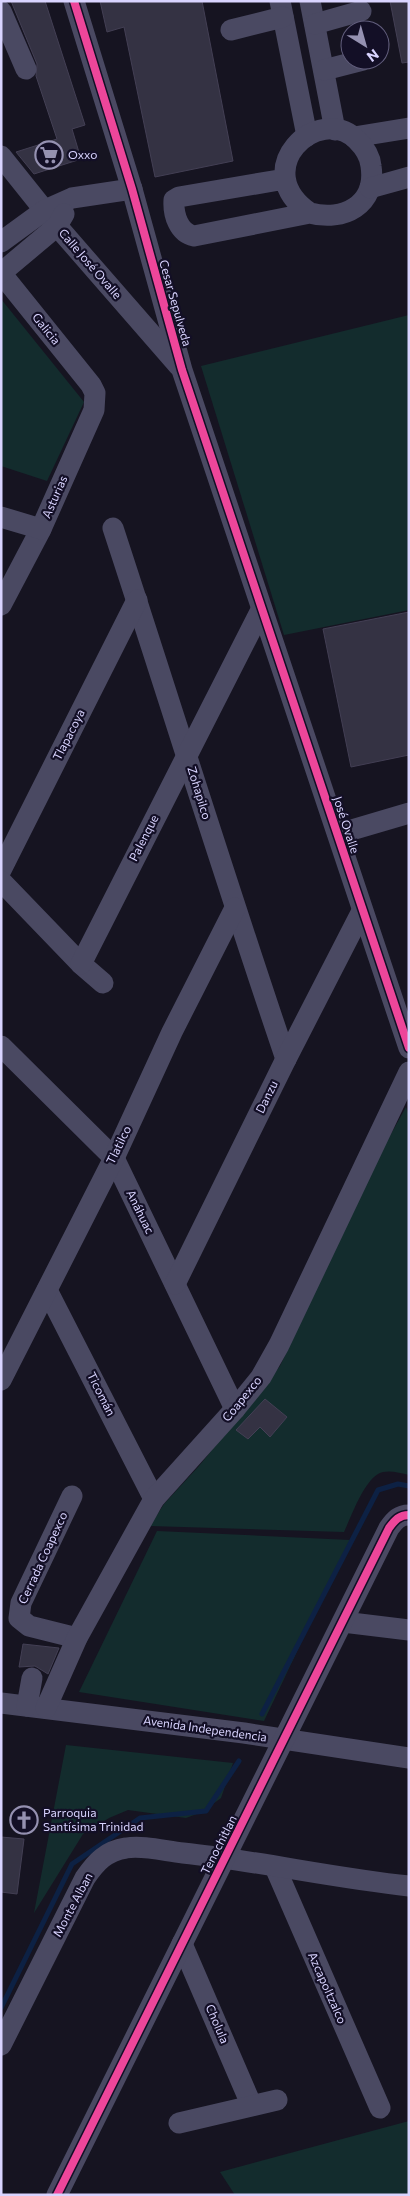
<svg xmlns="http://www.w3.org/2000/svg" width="410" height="2196" viewBox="0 0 410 2196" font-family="Commissioner,sans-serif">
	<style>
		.green { fill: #132c2d }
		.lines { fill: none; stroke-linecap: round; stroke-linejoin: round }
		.stream { stroke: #0d2144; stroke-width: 5 }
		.building { fill: #343243; stroke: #433f54 }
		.minor { stroke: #4a4962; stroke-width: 21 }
		.cycleway-casing { stroke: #130f26; stroke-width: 11 }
		.cycleway { stroke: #ed469a; stroke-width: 8 }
		.labels { text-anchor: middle; stroke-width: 4.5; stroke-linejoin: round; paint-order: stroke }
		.poi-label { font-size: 12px; fill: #d9d4ff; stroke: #130f26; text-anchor: start }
		.street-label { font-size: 12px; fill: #d9d4ff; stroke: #130f26 }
	</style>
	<rect width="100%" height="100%" fill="#161421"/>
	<g class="green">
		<path d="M 1,299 L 84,402 L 47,481 L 1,466 Z"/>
		<path d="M 409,315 L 409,610 L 284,635 L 201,366 Z"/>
		<path d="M 406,1107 L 409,1116 L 409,1475 C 399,1473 387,1469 378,1474 C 363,1483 351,1517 344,1532 L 150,1526 L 164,1504 L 199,1466 L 280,1366 L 372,1168 Z"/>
		<path d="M 157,1531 L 350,1540 L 264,1721 L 79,1692 Z"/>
		<path d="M 66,1745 L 233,1763 L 221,1798 L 202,1812 L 186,1818 L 128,1810 L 109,1818 L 83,1834 L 34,1913 Z"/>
		<path d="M 409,2121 L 409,2195 L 235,2195 L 220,2172 Z"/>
	</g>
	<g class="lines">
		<g class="stream">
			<path d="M 262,1714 L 378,1490 L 398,1484 L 409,1486"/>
			<path d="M 1,2008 L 72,1864 L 140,1818 L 206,1811 L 239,1761"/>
		</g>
	</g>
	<g class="building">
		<path d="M 11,1 L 45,1 L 85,125 L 72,129 L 81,159 L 34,174 L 16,152 L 57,139 L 36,76 L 37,64 Z"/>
		<path d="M 100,1 L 202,1 L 233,161 L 155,177 L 124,27 L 107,32 Z"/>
		<path d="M 390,1 L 409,1 L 409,62 L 402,63 Z"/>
		<path d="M 409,612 L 409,755 L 351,767 L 323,629 Z"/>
		<path d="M 265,1399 L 287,1417 L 270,1437 L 260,1427 L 248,1439 L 236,1430 Z"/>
		<path d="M 23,1644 L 59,1648 L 48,1674 L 35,1666 L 19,1667 Z"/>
		<path d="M 1,1837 L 24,1839 L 17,1894 L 1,1892 Z"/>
	</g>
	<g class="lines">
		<g class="minor">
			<path d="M 74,1 L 132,189 L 182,370 L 409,1048"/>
			<path d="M 280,1 L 307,136"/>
			<path d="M 310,1 L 335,130"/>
			<path d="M 1,11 L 26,69"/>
			<path d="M 315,24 L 361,11"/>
			<path d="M 231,30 L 283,17"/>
			<path d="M 324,70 L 363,60"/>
			<path d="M 354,137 L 409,128"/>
			<path d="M 1,156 L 57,226 L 179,366"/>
			<path d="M 285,179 L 179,197 L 174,200 C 173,215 179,233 194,236 L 310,213 C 343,222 377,205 371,166 C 370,155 364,147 357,140 C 318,102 247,170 310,213"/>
			<path d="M 370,188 L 409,177"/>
			<path d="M 1,242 L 45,210 L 72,198 L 132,189"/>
			<path d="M 1,273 L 91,385 L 95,393 L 94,410 L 41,529 L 1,605"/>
			<path d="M 1,273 L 57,226 L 64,214"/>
			<path d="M 1,517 L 41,529"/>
			<path d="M 113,528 C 171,705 226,883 286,1059"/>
			<path d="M 338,834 L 409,813"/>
			<path d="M 1,870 L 137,600"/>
			<path d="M 1,881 L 81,964 L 103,983"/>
			<path d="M 81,964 L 261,610"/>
			<path d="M 1,1046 L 114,1158 L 235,1409"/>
			<path d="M 175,1284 L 286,1059 L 362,911"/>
			<path d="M 47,1290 L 154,1499"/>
			<path d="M 1,1380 L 114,1158 L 172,1032 L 235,908"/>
			<path d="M 72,1496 L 21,1603 L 19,1618 L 29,1626 L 77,1638"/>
			<path d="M 343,1622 L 409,1630"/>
			<path d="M 1,1703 L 244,1733 L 409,1758"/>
			<path d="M 27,1706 L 32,1678"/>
			<path d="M 46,1708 L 77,1638 L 154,1499 L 235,1409 L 261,1377 L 279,1345 L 409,1072"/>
			<path d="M 275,1867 L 380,2108"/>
			<path d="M 182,1944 L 251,2104"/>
			<path d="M 1,2045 L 85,1878 C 96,1862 106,1851 126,1848 C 143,1845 165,1851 183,1853 C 259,1861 333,1878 409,1886"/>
			<path d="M 179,2123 L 277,2100"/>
			<path d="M 57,2195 L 389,1528 C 395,1520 399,1515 409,1515"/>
		</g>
		<g class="cycleway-casing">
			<g id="cycleway">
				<path d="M 74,1 L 132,189 L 182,370 L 409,1048"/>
				<path d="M 57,2195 L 389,1528 C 395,1520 399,1515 409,1515"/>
			</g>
		</g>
		<use href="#cycleway" class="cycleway"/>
	</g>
	<defs>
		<g id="supermarket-ring" transform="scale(1.4375)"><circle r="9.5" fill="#130f26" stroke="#9591b1" stroke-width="1.5"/><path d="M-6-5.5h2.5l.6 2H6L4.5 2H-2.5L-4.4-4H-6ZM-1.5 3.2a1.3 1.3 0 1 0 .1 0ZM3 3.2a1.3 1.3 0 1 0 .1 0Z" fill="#9591b1"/></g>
		<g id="church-ring" transform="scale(1.4375)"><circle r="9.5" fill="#130f26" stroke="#9591b1" stroke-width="1.5"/><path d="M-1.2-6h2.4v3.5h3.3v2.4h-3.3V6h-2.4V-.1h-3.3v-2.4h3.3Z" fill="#9591b1"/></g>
	</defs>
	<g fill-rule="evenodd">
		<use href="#supermarket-ring" x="49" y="155"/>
		<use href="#church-ring" x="24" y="1820"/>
	</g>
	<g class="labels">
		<g class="poi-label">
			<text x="68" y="159">Oxxo</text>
			<text x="43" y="1817">Parroquia<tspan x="43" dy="14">Santísima Trinidad</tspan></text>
		</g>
		<g class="street-label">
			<text transform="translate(90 264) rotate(49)" y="4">Calle José Ovalle</text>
			<text transform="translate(175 303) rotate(74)" y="4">Cesar Sepulveda</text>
			<text transform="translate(46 329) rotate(51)" y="4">Galicia</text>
			<text transform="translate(55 497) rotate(-66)" y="4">Asturias</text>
			<text transform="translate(69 735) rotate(-63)" y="4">Tlapacoya</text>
			<text transform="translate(199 793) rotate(73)" y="4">Zohapilco</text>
			<text transform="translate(346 825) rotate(72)" y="4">José Ovalle</text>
			<text transform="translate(144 838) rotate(-63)" y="4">Palenque</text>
			<text transform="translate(267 1097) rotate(-64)" y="4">Danzu</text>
			<text transform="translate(119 1145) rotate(-64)" y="4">Tlatilco</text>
			<text transform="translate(140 1212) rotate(64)" y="4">Anáhuac</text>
			<text transform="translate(101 1394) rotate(63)" y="4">Ticomán</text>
			<text transform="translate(242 1399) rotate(-51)" y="4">Coapexco</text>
			<text transform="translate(43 1558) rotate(-65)" y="4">Cerrada Coapexco</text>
			<text transform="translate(205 1729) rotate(8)" y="4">Avenida Independencia</text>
			<text transform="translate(219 1845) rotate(-63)" y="4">Tenochitlan</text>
			<text transform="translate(73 1905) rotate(-62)" y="4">Monte Alban</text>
			<text transform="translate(327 1988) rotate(66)" y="4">Azcapoltzalco</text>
			<text transform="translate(217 2024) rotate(67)" y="4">Cholula</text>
		</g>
	</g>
	<rect width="410" height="2196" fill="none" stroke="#d9d4ff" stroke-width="5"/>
	<g transform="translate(365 45) rotate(143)"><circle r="24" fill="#130f26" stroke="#625e7d"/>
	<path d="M0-4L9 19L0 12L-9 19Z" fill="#9591b1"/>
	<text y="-8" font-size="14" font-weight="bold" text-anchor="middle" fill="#d9d4ff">N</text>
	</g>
</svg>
